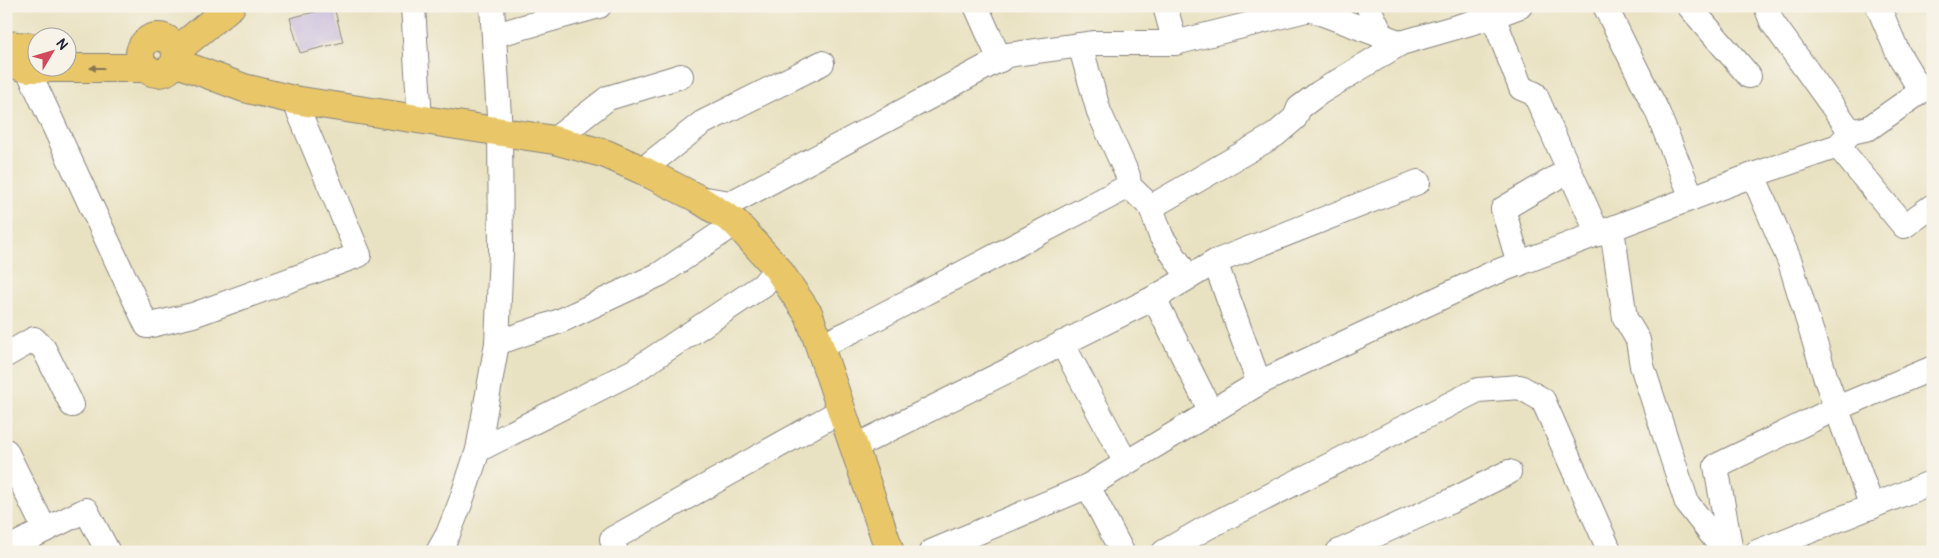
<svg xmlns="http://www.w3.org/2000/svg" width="1939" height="558" viewBox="0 0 1939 558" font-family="Pangolin,sans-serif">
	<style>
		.building { fill: #c0b1dc }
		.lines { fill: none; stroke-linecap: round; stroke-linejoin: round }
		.minor-casing { stroke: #86827e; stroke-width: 26 }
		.major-casing { stroke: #86827e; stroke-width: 30 }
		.minor { stroke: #fff; stroke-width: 24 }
		.major { stroke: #e9c769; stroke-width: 28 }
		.oneway { fill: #867452 }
	</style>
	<rect width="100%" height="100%" fill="#f7f3e8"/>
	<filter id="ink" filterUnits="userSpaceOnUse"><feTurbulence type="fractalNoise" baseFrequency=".02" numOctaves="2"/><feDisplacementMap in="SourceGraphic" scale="10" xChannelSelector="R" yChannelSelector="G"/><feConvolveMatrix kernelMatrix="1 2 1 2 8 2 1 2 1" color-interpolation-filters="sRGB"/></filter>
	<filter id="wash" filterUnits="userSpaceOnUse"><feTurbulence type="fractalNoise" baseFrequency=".0096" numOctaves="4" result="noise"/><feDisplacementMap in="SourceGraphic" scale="20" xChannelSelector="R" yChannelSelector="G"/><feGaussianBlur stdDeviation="1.12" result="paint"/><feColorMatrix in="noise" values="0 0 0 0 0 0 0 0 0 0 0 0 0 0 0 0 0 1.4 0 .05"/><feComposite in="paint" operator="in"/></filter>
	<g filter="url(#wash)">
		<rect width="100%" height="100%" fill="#e9e2c2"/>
		<g id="blocks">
			<path class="building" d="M 334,7 L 343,42 L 300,53 L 290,18 Z"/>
		</g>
	</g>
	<g filter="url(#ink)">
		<use href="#blocks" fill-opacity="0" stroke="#86827e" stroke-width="1"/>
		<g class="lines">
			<g class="minor-casing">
				<g id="minor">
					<path d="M 413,6 L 420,120"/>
					<path d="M 976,6 L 1000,60"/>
					<path d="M 1165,6 L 1175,43"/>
					<path d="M 1368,6 L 1382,36"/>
					<path d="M 1605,6 L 1657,111 L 1692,198"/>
					<path d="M 1689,6 L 1749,76"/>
					<path d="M 1766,6 L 1772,22 L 1851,132"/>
					<path d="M 1878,6 L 1898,53 L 1921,91"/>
					<path d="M 1493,16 L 1521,88 L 1535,94 L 1598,234"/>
					<path d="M 495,35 L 599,6"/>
					<path d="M 1080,45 L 1099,112 L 1128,176 L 1129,186 L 1151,207 L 1161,236 L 1188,277"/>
					<path d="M 27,68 L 147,326 L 193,315 L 359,255 L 294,100"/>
					<path d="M 554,140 L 608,98 L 681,76"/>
					<path d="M 1838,146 L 1904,226 L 1933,206"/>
					<path d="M 642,170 L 702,123 L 822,63"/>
					<path d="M 1753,175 L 1838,146 L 1851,132 L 1869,128 L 1933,83"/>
					<path d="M 699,198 L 731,203 L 1008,55 L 1095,43 L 1175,43 L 1310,9 L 1401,43 L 1488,18 L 1520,6"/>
					<path d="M 1151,207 L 1275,135 L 1295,118 L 1299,108 L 1319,93 L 1401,43"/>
					<path d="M 1612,229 L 1625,318 L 1638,340 L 1642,366 L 1687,503 L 1725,552"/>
					<path d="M 1215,262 L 1259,383"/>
					<path d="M 1519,264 L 1503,209 L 1569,170"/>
					<path d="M 1154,298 L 1211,412"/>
					<path d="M 497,343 L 560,321 L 660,274 L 736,223"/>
					<path d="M 1062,343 L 1126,463"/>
					<path d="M 820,346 L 852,331 L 1129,186"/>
					<path d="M 6,355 L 34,339 L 44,349 L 72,405"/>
					<path d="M 854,447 L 1154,298 L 1215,262 L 1418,182"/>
					<path d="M 478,450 L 634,371 L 763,285 L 777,268"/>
					<path d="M 6,451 L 45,530 L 13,546 L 16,552"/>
					<path d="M 1088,486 L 1122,552"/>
					<path d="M 45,530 L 86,510 L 108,552"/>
					<path d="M 438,552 L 448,534 L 460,504 L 478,450 L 497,343 L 501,252 L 500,132 L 492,6"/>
					<path d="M 616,552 L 612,539 L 842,410"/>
					<path d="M 931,552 L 1088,486 L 1259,383 L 1491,274 L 1753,175 L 1790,262 L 1826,379 L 1872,507"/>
					<path d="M 1164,552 L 1206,528 L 1478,390 L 1520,387 L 1543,400 L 1610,552"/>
					<path d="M 1338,552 L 1449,502 L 1509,472"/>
					<path d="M 1731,552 L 1716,466 L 1837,408 L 1933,368"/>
					<path d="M 1757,552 L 1933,482"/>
				</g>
			</g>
			<g class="major-casing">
				<g id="major">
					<circle cx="158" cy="55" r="18"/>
					<path d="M 6,45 L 38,48"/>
					<path d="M 176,51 L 231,6"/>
					<path d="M 175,62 L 244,88 L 294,100 L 554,140 L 606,154 L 642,170 L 697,198 L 736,223 L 777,268 L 809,315 L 890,552"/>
					<path d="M 6,63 L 27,68 L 146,68"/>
				</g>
			</g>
			<use href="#minor" class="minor"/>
			<use href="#major" class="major"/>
		</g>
		<defs><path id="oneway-solid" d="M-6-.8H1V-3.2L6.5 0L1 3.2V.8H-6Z" transform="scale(1.25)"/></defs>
		<use class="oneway" href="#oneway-solid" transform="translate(97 68) rotate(180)"/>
	</g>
	<rect width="1939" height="558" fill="none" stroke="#f7f3e8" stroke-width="25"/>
	<g transform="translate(52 52) rotate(52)"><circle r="24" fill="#f7f3e8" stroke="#a29fa3"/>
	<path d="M0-4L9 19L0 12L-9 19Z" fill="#d1495b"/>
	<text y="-8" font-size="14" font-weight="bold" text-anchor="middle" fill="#22223b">N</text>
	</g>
</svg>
